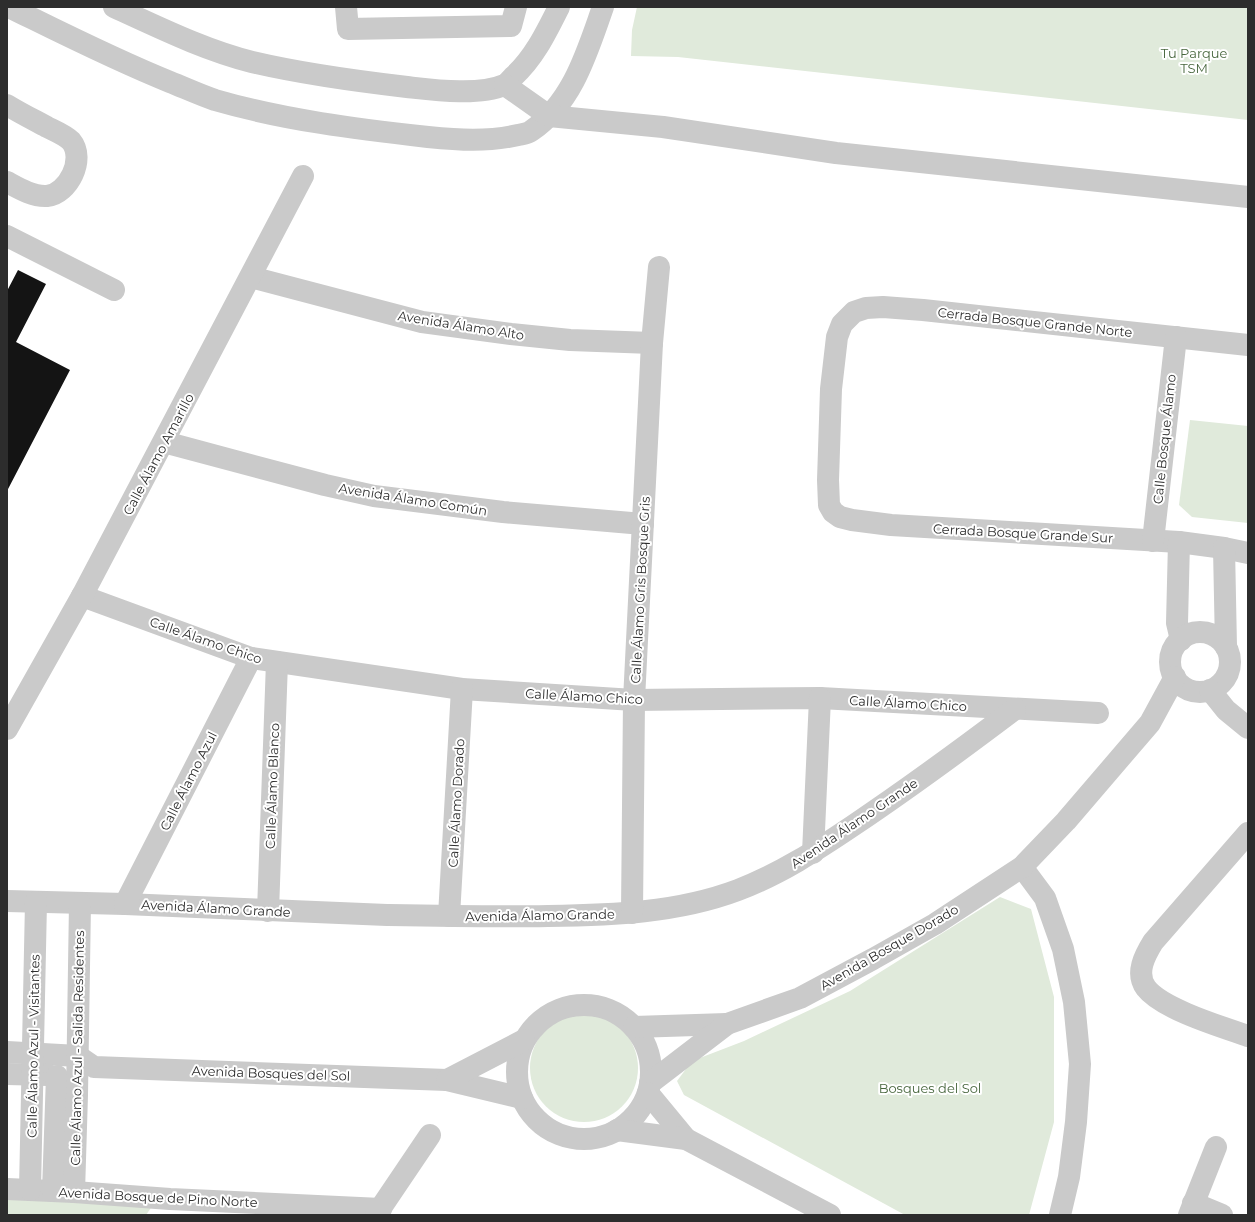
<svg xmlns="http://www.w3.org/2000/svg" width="1255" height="1222" viewBox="0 0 1255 1222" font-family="Montserrat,sans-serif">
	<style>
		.green { fill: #e0eadb }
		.building { fill: #141414 }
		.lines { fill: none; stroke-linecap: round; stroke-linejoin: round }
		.minor { stroke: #cacaca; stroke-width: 22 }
		.labels { text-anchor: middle; stroke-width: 4; stroke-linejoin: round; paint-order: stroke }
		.park-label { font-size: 13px; fill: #47663d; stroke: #fff }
		.street-label { font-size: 13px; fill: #2d2d2d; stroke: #fff }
	</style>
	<rect width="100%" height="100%" fill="#fff"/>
	<g class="green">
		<path d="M 637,7 L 1248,7 L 1248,120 L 678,57 L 631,56 L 632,30 Z"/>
		<path d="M 1190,420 L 1248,426 L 1248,523 L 1192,517 L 1179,505 Z"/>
		<path d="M 1000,897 L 1031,909 L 1054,997 L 1054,1122 L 1029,1215 L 905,1215 L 684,1095 L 677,1081 L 692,1061 L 744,1041 L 850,991 Z"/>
		<circle cx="584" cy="1068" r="54"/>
		<path d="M 7,1194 L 157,1199 L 146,1215 L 7,1215 Z"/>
	</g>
	<path class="building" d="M 18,270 L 46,284 L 16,342 L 70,370 L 7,491 L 7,291 Z"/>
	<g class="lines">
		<g class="minor">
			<path d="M 9,7 C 62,33 115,60 170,82 C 185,88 200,95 215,100 C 284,120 357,129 428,137 C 458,140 488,142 518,135 C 522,134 527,134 531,131 C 573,102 587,52 603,7"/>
			<path d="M 114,7 C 158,27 204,50 252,62 C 303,74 355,81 407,87 C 434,90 479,96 504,85 C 507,84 510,80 513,77 C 534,58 546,33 559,7"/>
			<path d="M 346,7 L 348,29 L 511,26 L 516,7"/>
			<path d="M 505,85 L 549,116 L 663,127 L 836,153 L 1248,197"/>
			<path d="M 7,105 C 20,113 34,120 47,127 C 55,131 65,135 71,141 C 86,159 68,194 47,196 C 33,197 18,188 7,182"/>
			<path d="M 7,236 L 114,290"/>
			<path d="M 251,277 L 422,322 L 511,334 L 570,340 L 652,343"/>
			<path d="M 1248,345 L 923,310 L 883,307 L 866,308 L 854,312 L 842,324 L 837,337 L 831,389 L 828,480 L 829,505 L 833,512 L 840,517 L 852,520 L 891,525 L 1179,542 L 1224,548 L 1248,553"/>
			<path d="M 164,442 L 325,485 L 374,496 L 503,512 L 643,524"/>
			<path d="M 1153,541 L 1176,337"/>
			<path d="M 1179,542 L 1177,623 L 1181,640"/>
			<path d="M 1224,548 L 1226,647"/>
			<path d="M 82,596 L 251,658 L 462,689 L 634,700 L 820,698 L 1098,713"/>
			<circle cx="1200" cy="662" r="30"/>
			<path d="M 1210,690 L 1226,710 L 1248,728"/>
			<path d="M 7,729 L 82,596 L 303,176"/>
			<path d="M 1248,833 L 1153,942 C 1145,955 1135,973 1146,988 C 1162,1009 1222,1027 1248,1036"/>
			<path d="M 813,853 L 820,698"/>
			<path d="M 1022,867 L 1045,898 L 1063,949 L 1074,1002 L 1080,1064 L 1076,1122 L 1069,1177 L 1060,1215"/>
			<path d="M 7,901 C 46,902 86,903 125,904 C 212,907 300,912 387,915 C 441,916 494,917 548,916 C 612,915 677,913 738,890 C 780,874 817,850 854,825 C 909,788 962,749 1015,709"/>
			<path d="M 125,904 L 251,658"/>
			<path d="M 268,911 L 277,662"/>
			<path d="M 632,913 L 634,700 L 652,343 L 659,267"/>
			<path d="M 449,916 L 462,689"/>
			<circle cx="584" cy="1072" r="67"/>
			<path d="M 634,1027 L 727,1024"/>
			<path d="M 7,1052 L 78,1056 L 94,1067 L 447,1080 L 522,1098"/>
			<path d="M 7,1074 L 48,1075"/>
			<path d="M 447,1080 L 524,1040"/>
			<path d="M 650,1083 L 727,1024 L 800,998 L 873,959 L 935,924 L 1022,867 L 1066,821 L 1150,723 L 1175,677"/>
			<path d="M 648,1093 L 686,1139"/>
			<path d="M 617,1130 L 686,1139 L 830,1215"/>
			<path d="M 7,1189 L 74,1192 L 170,1199 L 381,1209"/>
			<path d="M 30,1190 L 36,902"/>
			<path d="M 53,1191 L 57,1076"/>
			<path d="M 74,1192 L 77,1095 L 80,903"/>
			<path d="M 1193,1203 L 1222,1215"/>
			<path d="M 376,1215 L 430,1135"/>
			<path d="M 1189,1215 L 1216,1147"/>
		</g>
	</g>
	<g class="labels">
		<g class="park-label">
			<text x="1194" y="58">Tu Parque<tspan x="1194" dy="15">TSM</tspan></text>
			<text x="930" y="1093">Bosques del Sol</text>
		</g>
		<g class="street-label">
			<text transform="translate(1035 322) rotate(6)" y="5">Cerrada Bosque Grande Norte</text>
			<text transform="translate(461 325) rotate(9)" y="5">Avenida Álamo Alto</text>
			<text transform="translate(1164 439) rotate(-84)" y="5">Calle Bosque Álamo</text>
			<text transform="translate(158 454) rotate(-62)" y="5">Calle Álamo Amarillo</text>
			<text transform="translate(413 499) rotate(9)" y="5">Avenida Álamo Común</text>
			<text transform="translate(1023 533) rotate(3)" y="5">Cerrada Bosque Grande Sur</text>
			<text transform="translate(640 590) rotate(-87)" y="5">Calle Álamo Gris Bosque Gris</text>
			<text transform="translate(206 640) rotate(19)" y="5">Calle Álamo Chico</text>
			<text transform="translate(584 696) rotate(3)" y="5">Calle Álamo Chico</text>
			<text transform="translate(908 703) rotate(3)" y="5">Calle Álamo Chico</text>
			<text transform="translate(188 781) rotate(-63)" y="5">Calle Álamo Azul</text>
			<text transform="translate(272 786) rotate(-88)" y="5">Calle Álamo Blanco</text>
			<text transform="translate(456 803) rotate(-87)" y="5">Calle Álamo Dorado</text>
			<text transform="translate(854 823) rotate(-34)" y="5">Avenida Álamo Grande</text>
			<text transform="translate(216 908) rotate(3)" y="5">Avenida Álamo Grande</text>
			<text transform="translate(540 915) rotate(-1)" y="5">Avenida Álamo Grande</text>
			<text transform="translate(889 947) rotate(-30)" y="5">Avenida Bosque Dorado</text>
			<text transform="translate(33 1046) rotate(-89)" y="5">Calle Álamo Azul - Visitantes</text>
			<text transform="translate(77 1048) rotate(-89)" y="5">Calle Álamo Azul - Salida Residentes</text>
			<text transform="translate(271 1073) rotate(2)" y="5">Avenida Bosques del Sol</text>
			<text transform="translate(158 1197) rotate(3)" y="5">Avenida Bosque de Pino Norte</text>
		</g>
	</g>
	<rect width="1255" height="1222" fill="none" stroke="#2d2d2d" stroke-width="16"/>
</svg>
